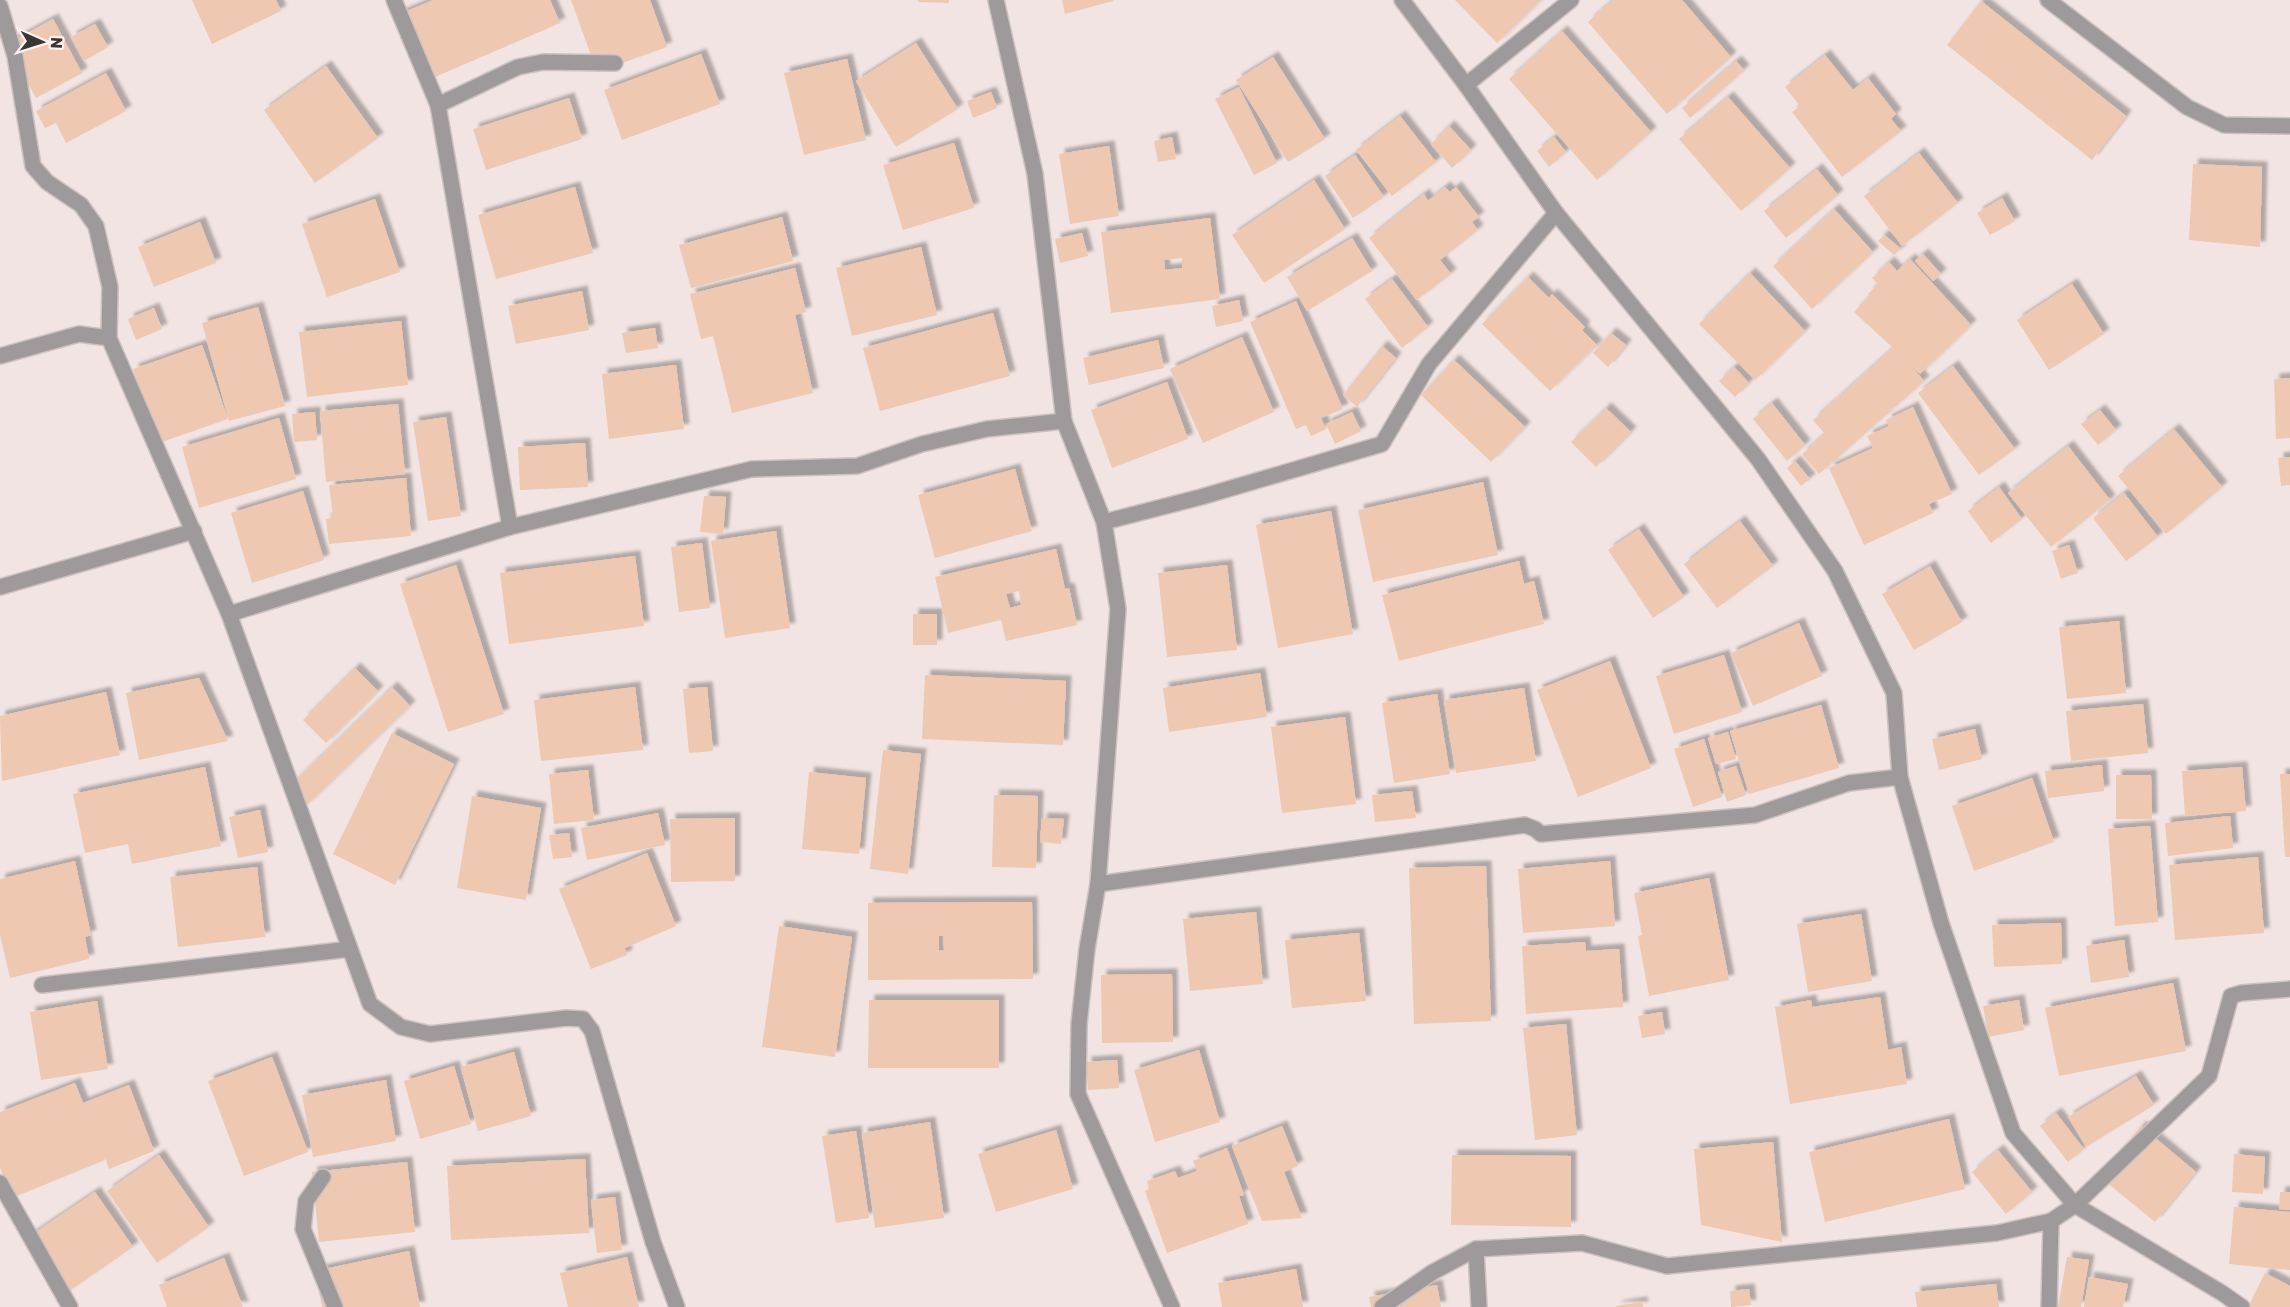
<svg xmlns="http://www.w3.org/2000/svg" width="2290" height="1307" viewBox="0 0 2290 1307" font-family="Rubik,sans-serif">
	<style>
		.building { fill: #eec8b1; fill-rule: evenodd; filter: url(#shadow) }
		.lines { fill: none; stroke-linecap: round; stroke-linejoin: round }
		.minor-casing { stroke: #ccc1bf; stroke-width: 18 }
		.minor { stroke: #9e999a; stroke-width: 15 }
	</style>
	<defs>
		<filter id="shadow"><feDropShadow dx="5.5" dy="-5.5" stdDeviation="1.5" flood-color="#0004"/></filter>
	</defs>
	<rect width="100%" height="100%" fill="#f1e4e2"/>
	<g class="building">
		<path d="M 192,0 L 276,0 L 281,11 L 212,44 Z"/>
		<path d="M 433,0 L 550,0 L 560,23 L 428,80 L 400,14 Z"/>
		<path d="M 571,0 L 650,0 L 667,47 L 597,72 Z"/>
		<path d="M 918,0 L 949,0 L 949,3 L 918,2 Z"/>
		<path d="M 1062,0 L 1113,0 L 1113,1 L 1065,14 Z"/>
		<path d="M 1455,0 L 1541,0 L 1497,43 Z"/>
		<path d="M 1613,0 L 1682,0 L 1731,57 L 1667,114 L 1588,22 Z"/>
		<path d="M 1981,1 L 2126,116 L 2092,160 L 1947,45 Z"/>
		<path d="M 53,19 L 82,73 L 36,98 L 7,44 Z"/>
		<path d="M 95,24 L 108,47 L 84,61 L 71,37 Z"/>
		<path d="M 1562,31 L 1651,132 L 1597,180 L 1509,79 Z"/>
		<path d="M 916,43 L 958,109 L 896,147 L 856,81 Z"/>
		<path d="M 701,54 L 720,104 L 622,140 L 604,90 Z"/>
		<path d="M 1825,55 L 1853,90 L 1868,78 L 1896,114 L 1891,119 L 1901,131 L 1842,177 L 1792,112 L 1800,106 L 1785,87 Z"/>
		<path d="M 1273,57 L 1325,139 L 1288,162 L 1236,80 Z"/>
		<path d="M 847,59 L 866,140 L 804,155 L 784,73 Z"/>
		<path d="M 1736,61 L 1744,70 L 1690,118 L 1682,108 Z"/>
		<path d="M 326,66 L 378,138 L 315,183 L 264,110 Z"/>
		<path d="M 106,73 L 126,111 L 66,143 L 56,123 L 45,128 L 36,111 Z"/>
		<path d="M 1239,87 L 1277,163 L 1254,175 L 1215,99 Z"/>
		<path d="M 991,92 L 997,108 L 973,118 L 967,101 Z"/>
		<path d="M 1728,97 L 1790,168 L 1741,211 L 1679,139 Z"/>
		<path d="M 569,98 L 582,139 L 486,170 L 473,129 Z"/>
		<path d="M 1400,116 L 1436,162 L 1392,196 L 1356,150 Z"/>
		<path d="M 1449,126 L 1471,150 L 1452,168 L 1431,144 Z"/>
		<path d="M 1172,137 L 1176,159 L 1158,162 L 1154,141 Z"/>
		<path d="M 1554,137 L 1566,152 L 1549,167 L 1537,151 Z"/>
		<path d="M 954,143 L 974,208 L 903,230 L 883,165 Z"/>
		<path d="M 1109,146 L 1119,216 L 1070,224 L 1059,154 Z"/>
		<path d="M 1919,153 L 1958,203 L 1902,246 L 1864,196 Z"/>
		<path d="M 1355,155 L 1384,197 L 1353,218 L 1325,176 Z"/>
		<path d="M 2193,164 L 2262,167 L 2260,247 L 2189,240 Z"/>
		<path d="M 1817,169 L 1838,195 L 1786,238 L 1764,211 Z"/>
		<path d="M 1314,180 L 1345,229 L 1264,283 L 1232,235 Z"/>
		<path d="M 575,187 L 593,253 L 496,279 L 478,215 Z"/>
		<path d="M 1445,187 L 1450,192 L 1456,187 L 1479,217 L 1472,222 L 1478,230 L 1440,260 L 1451,274 L 1417,300 L 1369,238 L 1424,194 L 1428,201 Z"/>
		<path d="M 2002,198 L 2015,221 L 1990,235 L 1977,213 Z"/>
		<path d="M 375,199 L 400,272 L 327,297 L 302,224 Z"/>
		<path d="M 1834,209 L 1873,252 L 1812,309 L 1773,266 Z"/>
		<path d="M 782,217 L 793,261 L 691,288 L 679,245 Z"/>
		<path d="M 1210,218 L 1220,299 L 1111,313 L 1101,232 ZM 1182,258 L 1182,268 L 1165,270 L 1164,260 Z"/>
		<path d="M 200,222 L 216,263 L 154,287 L 138,247 Z"/>
		<path d="M 1082,233 L 1088,256 L 1060,263 L 1055,239 Z"/>
		<path d="M 1884,235 L 1901,249 L 1894,255 L 1878,241 Z"/>
		<path d="M 1352,238 L 1372,271 L 1307,311 L 1287,277 Z"/>
		<path d="M 921,247 L 937,315 L 852,336 L 836,268 Z"/>
		<path d="M 1923,254 L 1941,274 L 1933,281 L 1915,261 Z"/>
		<path d="M 1910,259 L 1971,325 L 1920,374 L 1910,364 L 1924,381 L 1819,474 L 1802,454 L 1825,434 L 1813,420 L 1893,348 L 1854,312 L 1870,296 L 1868,294 L 1878,284 L 1872,278 L 1889,262 L 1897,271 Z"/>
		<path d="M 795,268 L 806,312 L 795,315 L 813,393 L 732,413 L 713,336 L 701,339 L 690,294 Z"/>
		<path d="M 1750,273 L 1805,331 L 1755,380 L 1699,324 Z"/>
		<path d="M 1528,277 L 1549,298 L 1552,294 L 1585,327 L 1582,330 L 1597,345 L 1550,391 L 1482,324 Z"/>
		<path d="M 1392,279 L 1428,327 L 1402,348 L 1365,299 Z"/>
		<path d="M 2072,284 L 2104,334 L 2049,370 L 2017,320 Z"/>
		<path d="M 582,291 L 589,330 L 516,344 L 508,306 Z"/>
		<path d="M 1239,300 L 1243,321 L 1216,327 L 1212,306 Z"/>
		<path d="M 1296,301 L 1343,409 L 1321,418 L 1326,429 L 1311,436 L 1306,425 L 1296,429 L 1250,322 Z"/>
		<path d="M 258,307 L 285,406 L 229,421 L 202,323 Z"/>
		<path d="M 154,308 L 162,329 L 136,340 L 128,319 Z"/>
		<path d="M 993,313 L 1010,376 L 880,411 L 863,348 Z"/>
		<path d="M 401,321 L 408,385 L 307,397 L 299,332 Z"/>
		<path d="M 655,328 L 658,348 L 626,353 L 622,333 Z"/>
		<path d="M 1611,333 L 1626,345 L 1608,367 L 1593,353 Z"/>
		<path d="M 1242,337 L 1274,412 L 1203,443 L 1170,369 Z"/>
		<path d="M 1158,340 L 1164,368 L 1089,385 L 1083,358 Z"/>
		<path d="M 202,345 L 228,419 L 159,443 L 133,369 Z"/>
		<path d="M 1382,346 L 1396,358 L 1357,407 L 1343,395 Z"/>
		<path d="M 1454,360 L 1525,427 L 1491,462 L 1421,395 Z"/>
		<path d="M 676,365 L 684,429 L 609,439 L 602,374 Z"/>
		<path d="M 1953,366 L 2015,449 L 1979,475 L 1918,393 Z"/>
		<path d="M 1734,367 L 1749,383 L 1735,397 L 1719,381 Z"/>
		<path d="M 2290,378 L 2290,438 L 2276,439 L 2274,379 Z"/>
		<path d="M 1167,382 L 1188,439 L 1112,468 L 1091,410 Z"/>
		<path d="M 1772,403 L 1805,445 L 1787,461 L 1753,419 Z"/>
		<path d="M 398,404 L 405,474 L 326,482 L 320,411 Z"/>
		<path d="M 1913,407 L 1952,494 L 1929,504 L 1933,513 L 1864,545 L 1829,468 L 1873,448 L 1867,436 L 1889,426 L 1886,420 Z"/>
		<path d="M 1606,408 L 1631,432 L 1596,467 L 1571,442 Z"/>
		<path d="M 2100,410 L 2116,430 L 2098,445 L 2081,424 Z"/>
		<path d="M 315,412 L 317,440 L 294,442 L 292,414 Z"/>
		<path d="M 1352,412 L 1361,431 L 1335,444 L 1326,424 Z"/>
		<path d="M 446,417 L 461,516 L 428,521 L 413,422 Z"/>
		<path d="M 279,418 L 296,479 L 199,508 L 182,447 Z"/>
		<path d="M 2174,429 L 2222,487 L 2166,534 L 2118,476 Z"/>
		<path d="M 585,443 L 588,487 L 520,490 L 518,447 Z"/>
		<path d="M 2068,446 L 2110,500 L 2051,547 L 2008,493 Z"/>
		<path d="M 2290,457 L 2290,485 L 2281,486 L 2278,458 Z"/>
		<path d="M 1795,461 L 1810,479 L 1801,486 L 1787,468 Z"/>
		<path d="M 1015,469 L 1032,531 L 935,558 L 918,495 Z"/>
		<path d="M 406,478 L 411,536 L 329,544 L 326,519 L 333,518 L 329,485 Z"/>
		<path d="M 1483,482 L 1498,555 L 1373,582 L 1358,510 Z"/>
		<path d="M 1999,487 L 2022,519 L 1991,543 L 1968,511 Z"/>
		<path d="M 303,491 L 324,560 L 252,583 L 231,513 Z"/>
		<path d="M 2124,493 L 2158,537 L 2126,561 L 2093,518 Z"/>
		<path d="M 704,496 L 726,497 L 723,534 L 700,532 Z"/>
		<path d="M 1331,511 L 1353,634 L 1278,648 L 1256,525 Z"/>
		<path d="M 1740,521 L 1773,566 L 1717,608 L 1684,564 Z"/>
		<path d="M 1639,529 L 1684,597 L 1653,618 L 1608,550 Z"/>
		<path d="M 776,531 L 790,628 L 725,638 L 711,541 Z"/>
		<path d="M 702,543 L 710,608 L 679,612 L 671,547 Z"/>
		<path d="M 2069,545 L 2078,573 L 2061,579 L 2052,551 Z"/>
		<path d="M 1056,549 L 1065,589 L 1069,588 L 1077,625 L 1006,641 L 1001,620 L 948,633 L 935,577 ZM 1019,591 L 1021,605 L 1010,608 L 1006,594 Z"/>
		<path d="M 635,556 L 644,626 L 509,644 L 500,573 Z"/>
		<path d="M 1519,561 L 1524,584 L 1534,581 L 1544,624 L 1399,661 L 1382,595 Z"/>
		<path d="M 456,565 L 504,714 L 448,732 L 400,584 Z"/>
		<path d="M 1227,565 L 1237,650 L 1167,657 L 1158,573 Z"/>
		<path d="M 1930,566 L 1962,622 L 1914,650 L 1882,594 Z"/>
		<rect x="913" y="614" width="24" height="31"/>
		<path d="M 2119,621 L 2126,693 L 2067,699 L 2059,627 Z"/>
		<path d="M 1799,623 L 1822,676 L 1753,706 L 1731,653 Z"/>
		<path d="M 1724,655 L 1742,712 L 1674,734 L 1656,676 Z"/>
		<path d="M 1610,661 L 1651,768 L 1578,797 L 1537,690 Z"/>
		<path d="M 355,668 L 378,691 L 326,743 L 303,720 Z"/>
		<path d="M 1260,673 L 1267,717 L 1169,732 L 1163,688 Z"/>
		<path d="M 925,675 L 1066,681 L 1063,745 L 922,739 Z"/>
		<path d="M 199,678 L 228,741 L 139,760 L 126,693 Z"/>
		<path d="M 392,687 L 410,706 L 306,806 L 288,788 Z"/>
		<path d="M 635,687 L 643,750 L 541,761 L 534,700 Z"/>
		<path d="M 707,687 L 713,751 L 689,753 L 683,689 Z"/>
		<path d="M 1524,688 L 1536,761 L 1456,773 L 1444,700 Z"/>
		<path d="M 106,692 L 120,755 L 2,781 L 0,716 Z"/>
		<path d="M 1437,694 L 1450,774 L 1394,783 L 1382,703 Z"/>
		<path d="M 2143,704 L 2148,753 L 2071,761 L 2066,711 Z"/>
		<path d="M 1821,705 L 1839,768 L 1749,794 L 1730,731 Z"/>
		<path d="M 1345,717 L 1356,804 L 1282,813 L 1271,727 Z"/>
		<path d="M 1975,729 L 1982,759 L 1939,770 L 1932,739 Z"/>
		<path d="M 1728,732 L 1736,759 L 1716,764 L 1708,738 Z"/>
		<path d="M 392,733 L 454,764 L 395,885 L 333,854 Z"/>
		<path d="M 1704,739 L 1722,797 L 1693,807 L 1674,749 Z"/>
		<path d="M 883,750 L 921,754 L 908,874 L 870,869 Z"/>
		<path d="M 2102,765 L 2104,791 L 2048,798 L 2045,771 Z"/>
		<path d="M 1736,766 L 1746,795 L 1727,802 L 1718,772 Z"/>
		<path d="M 205,767 L 221,846 L 132,864 L 128,844 L 85,853 L 73,794 Z"/>
		<path d="M 2242,767 L 2246,811 L 2185,816 L 2182,771 Z"/>
		<path d="M 588,770 L 594,820 L 554,824 L 549,774 Z"/>
		<path d="M 809,772 L 866,778 L 859,854 L 802,849 Z"/>
		<path d="M 2280,774 L 2290,774 L 2290,857 L 2285,857 Z"/>
		<path d="M 2116,775 L 2151,775 L 2152,819 L 2116,819 Z"/>
		<path d="M 2032,778 L 2054,842 L 1974,871 L 1952,806 Z"/>
		<path d="M 1412,791 L 1416,818 L 1375,822 L 1372,795 Z"/>
		<path d="M 994,795 L 1038,796 L 1036,868 L 992,867 Z"/>
		<path d="M 472,796 L 541,808 L 526,900 L 457,888 Z"/>
		<path d="M 260,810 L 268,852 L 238,858 L 229,817 Z"/>
		<path d="M 658,813 L 665,845 L 587,860 L 581,828 Z"/>
		<path d="M 2230,816 L 2233,848 L 2168,856 L 2165,823 Z"/>
		<path d="M 735,818 L 735,881 L 671,882 L 670,819 Z"/>
		<path d="M 1042,818 L 1064,819 L 1061,844 L 1040,842 Z"/>
		<path d="M 2150,826 L 2158,922 L 2115,926 L 2108,829 Z"/>
		<path d="M 569,833 L 572,857 L 553,859 L 549,835 Z"/>
		<path d="M 647,853 L 676,926 L 625,948 L 627,955 L 591,969 L 559,889 Z"/>
		<path d="M 2258,857 L 2264,933 L 2175,940 L 2169,865 Z"/>
		<path d="M 75,861 L 91,935 L 85,937 L 89,959 L 10,978 L 0,935 L 0,879 Z"/>
		<path d="M 1610,861 L 1615,926 L 1523,933 L 1518,869 Z"/>
		<path d="M 1486,866 L 1491,1021 L 1414,1024 L 1409,868 Z"/>
		<path d="M 257,867 L 265,937 L 178,947 L 170,877 Z"/>
		<path d="M 1709,878 L 1729,980 L 1649,996 L 1638,936 L 1642,935 L 1634,893 Z"/>
		<path d="M 1032,902 L 1033,979 L 868,980 L 868,903 ZM 939,936 L 943,936 L 944,950 L 939,951 Z"/>
		<path d="M 1256,912 L 1263,984 L 1190,991 L 1183,919 Z"/>
		<path d="M 1861,914 L 1872,981 L 1808,992 L 1797,924 Z"/>
		<path d="M 2061,923 L 2062,964 L 1994,967 L 1992,925 Z"/>
		<path d="M 779,926 L 852,937 L 835,1057 L 762,1047 Z"/>
		<path d="M 1359,933 L 1366,1001 L 1292,1008 L 1285,940 Z"/>
		<path d="M 2124,940 L 2129,977 L 2091,983 L 2086,946 Z"/>
		<path d="M 1585,942 L 1586,951 L 1619,949 L 1623,1007 L 1526,1014 L 1522,946 Z"/>
		<path d="M 1172,974 L 1173,1042 L 1102,1043 L 1101,975 Z"/>
		<path d="M 2173,983 L 2186,1051 L 2059,1076 L 2045,1008 Z"/>
		<path d="M 1880,997 L 1888,1050 L 1901,1047 L 1907,1084 L 1790,1104 L 1775,1007 L 1811,1000 L 1812,1007 Z"/>
		<path d="M 869,1000 L 999,1000 L 999,1068 L 868,1068 Z"/>
		<path d="M 2019,1000 L 2024,1030 L 1988,1037 L 1983,1006 Z"/>
		<path d="M 97,1001 L 108,1069 L 41,1080 L 30,1012 Z"/>
		<path d="M 1662,1012 L 1665,1034 L 1642,1038 L 1638,1016 Z"/>
		<path d="M 1566,1024 L 1577,1135 L 1535,1140 L 1523,1028 Z"/>
		<path d="M 1199,1050 L 1220,1122 L 1155,1142 L 1134,1070 Z"/>
		<path d="M 514,1052 L 531,1116 L 478,1131 L 461,1067 Z"/>
		<path d="M 272,1057 L 308,1152 L 244,1176 L 208,1081 Z"/>
		<path d="M 1117,1060 L 1119,1088 L 1088,1090 L 1086,1062 Z"/>
		<path d="M 454,1066 L 471,1124 L 420,1139 L 404,1081 Z"/>
		<path d="M 2136,1076 L 2154,1105 L 2086,1147 L 2068,1117 Z"/>
		<path d="M 386,1080 L 396,1141 L 313,1157 L 302,1095 Z"/>
		<path d="M 75,1083 L 83,1103 L 129,1085 L 154,1151 L 109,1169 L 103,1151 L 105,1160 L 12,1198 L 0,1168 L 0,1112 Z"/>
		<path d="M 2056,1113 L 2084,1149 L 2068,1162 L 2040,1126 Z"/>
		<path d="M 1949,1119 L 1965,1189 L 1825,1222 L 1809,1152 Z"/>
		<path d="M 930,1122 L 944,1218 L 875,1228 L 862,1133 Z"/>
		<path d="M 1282,1126 L 1298,1166 L 1284,1172 L 1302,1218 L 1262,1221 L 1232,1146 Z"/>
		<path d="M 2141,1126 L 2196,1172 L 2155,1222 L 2100,1177 Z"/>
		<path d="M 1056,1130 L 1073,1189 L 996,1212 L 978,1154 Z"/>
		<path d="M 856,1131 L 869,1218 L 836,1223 L 822,1136 Z"/>
		<path d="M 1773,1142 L 1782,1242 L 1701,1225 L 1694,1149 Z"/>
		<path d="M 1227,1148 L 1244,1195 L 1239,1196 L 1248,1224 L 1167,1253 L 1145,1191 L 1149,1189 L 1147,1181 L 1175,1171 L 1178,1178 L 1197,1171 L 1193,1161 Z"/>
		<path d="M 1998,1150 L 2032,1192 L 2006,1214 L 1972,1172 Z"/>
		<path d="M 2234,1154 L 2265,1157 L 2263,1194 L 2232,1192 Z"/>
		<path d="M 159,1155 L 209,1227 L 157,1263 L 107,1191 Z"/>
		<path d="M 1452,1155 L 1571,1156 L 1571,1227 L 1451,1225 Z"/>
		<path d="M 585,1159 L 589,1233 L 451,1240 L 447,1166 Z"/>
		<path d="M 407,1162 L 415,1232 L 319,1242 L 312,1172 Z"/>
		<path d="M 95,1192 L 133,1247 L 65,1294 L 27,1238 Z"/>
		<path d="M 2280,1192 L 2290,1192 L 2290,1210 L 2279,1209 Z"/>
		<path d="M 615,1197 L 622,1250 L 597,1253 L 591,1200 Z"/>
		<path d="M 2234,1207 L 2290,1212 L 2290,1270 L 2229,1264 Z"/>
		<path d="M 409,1251 L 420,1307 L 322,1307 L 315,1271 Z"/>
		<path d="M 627,1257 L 639,1307 L 568,1307 L 560,1273 Z"/>
		<path d="M 2067,1257 L 2089,1260 L 2081,1307 L 2058,1307 Z"/>
		<path d="M 224,1258 L 243,1307 L 167,1307 L 159,1285 Z"/>
		<path d="M 1296,1269 L 1303,1307 L 1222,1307 L 1218,1283 Z"/>
		<path d="M 2265,1273 L 2290,1286 L 2290,1307 L 2252,1307 L 2249,1305 Z"/>
		<path d="M 2089,1277 L 2128,1284 L 2123,1307 L 2084,1307 Z"/>
		<path d="M 1996,1284 L 1999,1307 L 1917,1307 L 1915,1292 Z"/>
		<path d="M 1437,1285 L 1441,1307 L 1371,1307 L 1369,1297 Z"/>
		<path d="M 1749,1289 L 1751,1305 L 1731,1307 L 1730,1291 Z"/>
		<path d="M 1642,1302 L 1643,1307 L 1616,1307 L 1616,1306 Z"/>
	</g>
	<g class="lines">
		<g class="minor-casing">
			<g id="minor">
				<path d="M 394,0 L 438,105 L 510,527"/>
				<path d="M 996,0 L 1035,174 L 1064,421 L 1104,522 L 1118,609 L 1098,884 L 1087,949 L 1079,1024 L 1078,1094 L 1172,1307"/>
				<path d="M 1402,0 L 1466,85 L 1556,213 L 1758,459 L 1835,571 L 1894,693 L 1900,777 L 1941,923 L 2013,1133 L 2075,1205 L 2222,1293 L 2242,1307"/>
				<path d="M 2048,0 L 2187,107 L 2224,125 L 2290,126"/>
				<path d="M 0,6 L 15,56 L 33,166 L 47,182 L 81,205 L 96,226 L 110,287 L 109,338"/>
				<path d="M 1466,85 L 1571,0"/>
				<path d="M 438,105 L 518,67 L 543,62 L 615,63"/>
				<path d="M 0,356 L 79,334 L 109,338 L 229,614 L 370,1004 L 401,1027 L 430,1034 L 567,1018 L 583,1019 L 592,1031 L 653,1242 L 677,1307"/>
				<path d="M 1104,522 L 1201,497 L 1382,444 L 1429,364 L 1556,213"/>
				<path d="M 0,587 L 194,531"/>
				<path d="M 229,614 L 510,527 L 752,469 L 857,466 L 922,444 L 987,429 L 1064,421"/>
				<path d="M 1098,884 L 1525,825 L 1535,829 L 1541,834 L 1755,815 L 1849,783 L 1900,777"/>
				<path d="M 42,985 L 350,949"/>
				<path d="M 323,1177 L 306,1201 L 303,1229 L 335,1307"/>
				<path d="M 0,1183 L 70,1307"/>
				<path d="M 1476,1249 L 1479,1307"/>
				<path d="M 1382,1307 L 1433,1272 L 1476,1249 L 1582,1243 L 1667,1266 L 1997,1233 L 2051,1221 L 2075,1205 L 2209,1076 L 2231,996 L 2241,993 L 2290,989"/>
				<path d="M 2049,1307 L 2051,1221"/>
			</g>
		</g>
		<use href="#minor" class="minor"/>
	</g>
	<g transform="translate(42 42) rotate(93)" stroke="#fef1ef" stroke-width="4.5" paint-order="stroke">
	<path d="M0-4.5L10 22L0 15L-10 22Z" fill="#3a3534"/>
	<text y="-9" font-size="16" font-weight="bold" text-anchor="middle" fill="#3a3534">N</text>
	</g>
</svg>
